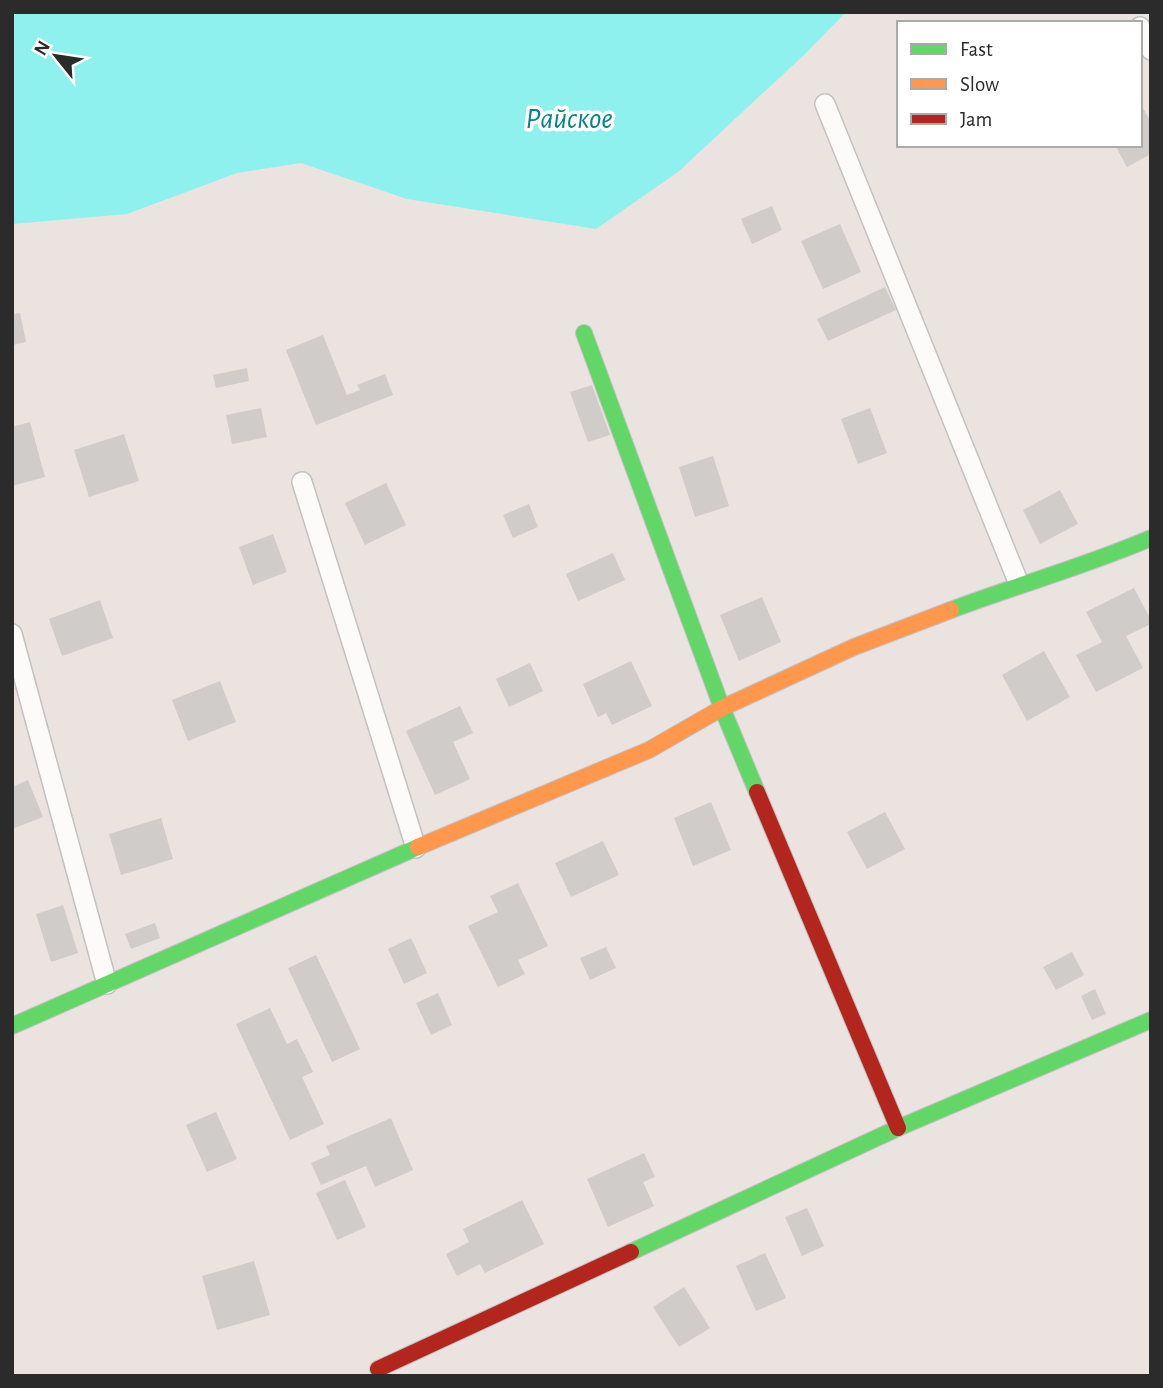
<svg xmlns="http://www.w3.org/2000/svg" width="1163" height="1388" font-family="'Alegreya Sans',sans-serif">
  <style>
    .water { fill: #8ff1ed }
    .building { fill: #d0ccca }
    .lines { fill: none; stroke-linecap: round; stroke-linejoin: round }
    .street-casing { stroke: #c3c2c2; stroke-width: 22 }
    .fast-casing { stroke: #c3c2c2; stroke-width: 18 }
    .slow-casing { stroke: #c3c2c2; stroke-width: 18 }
    .jam-casing { stroke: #c3c2c2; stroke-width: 18 }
    .street { stroke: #fcfbfa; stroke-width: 19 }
    .fast { stroke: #63d668; stroke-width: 16 }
    .slow { stroke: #ff974d; stroke-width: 16 }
    .jam { stroke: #b3261e; stroke-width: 16 }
    .labels { text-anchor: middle; stroke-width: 7; stroke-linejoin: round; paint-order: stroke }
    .water-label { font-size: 30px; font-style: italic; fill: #078389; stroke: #fff }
  </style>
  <rect width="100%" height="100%" fill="#eae3e0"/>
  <polygon class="water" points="12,12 846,12 805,54 678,172 596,229 407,199 301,163 237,173 127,214 12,224"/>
  <g class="building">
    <polygon points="1140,103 1151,122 1151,154 1127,167 1115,145 1140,145"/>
    <polygon points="772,206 782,230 752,244 741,219"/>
    <polygon points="840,224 861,272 823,289 801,241"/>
    <polygon points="885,287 896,310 828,341 817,319"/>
    <polygon points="20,313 26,342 12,345 12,314"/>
    <polygon points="323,335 347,395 360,390 357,385 385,374 393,395 316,425 286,350"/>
    <polygon points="247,368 249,381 216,388 213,375"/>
    <polygon points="592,385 610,435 588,442 570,392"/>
    <polygon points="261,408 267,437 232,444 226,415"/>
    <polygon points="870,408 887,453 858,464 841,419"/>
    <polygon points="30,422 45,477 12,486 12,427"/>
    <polygon points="124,434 139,481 89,497 74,450"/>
    <polygon points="713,456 729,506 695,517 679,467"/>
    <polygon points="386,483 406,525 365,545 345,503"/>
    <polygon points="1060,490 1078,524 1040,544 1023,510"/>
    <polygon points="529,504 538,527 513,538 503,515"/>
    <polygon points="273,534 287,572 253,585 239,547"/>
    <polygon points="613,553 625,580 578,601 566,574"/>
    <polygon points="1134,588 1151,620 1151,624 1126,636 1143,668 1096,692 1076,655 1102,642 1086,612"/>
    <polygon points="762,597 781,642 739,661 720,615"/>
    <polygon points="100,600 113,638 62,656 49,619"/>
    <polygon points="1044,651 1070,697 1027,721 1002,675"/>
    <polygon points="631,661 652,706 612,725 606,713 598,717 583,684"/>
    <polygon points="530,663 543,691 509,707 496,679"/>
    <polygon points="220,681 236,722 188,741 172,700"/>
    <polygon points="460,706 473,733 453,742 470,779 435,795 406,731"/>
    <polygon points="28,780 43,817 12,829 12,787"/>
    <polygon points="711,802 731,850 693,866 674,818"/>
    <polygon points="885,812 905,849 867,869 847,832"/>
    <polygon points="161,818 173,859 121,875 109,834"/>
    <polygon points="603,841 619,875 571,897 555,863"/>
    <polygon points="518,883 548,946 518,960 525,974 498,987 468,926 498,912 490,896"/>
    <polygon points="63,905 78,953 51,962 36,914"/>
    <polygon points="155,923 160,938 131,949 125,934"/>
    <polygon points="411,938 427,973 404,984 388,949"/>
    <polygon points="606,947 616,968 590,980 580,958"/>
    <polygon points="1072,952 1084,975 1056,990 1043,967"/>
    <polygon points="316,955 360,1049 332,1062 288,968"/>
    <polygon points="1095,989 1106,1014 1092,1020 1081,996"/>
    <polygon points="438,993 452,1025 431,1035 416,1003"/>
    <polygon points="270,1008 287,1044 297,1039 313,1072 302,1077 324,1124 290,1140 236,1024"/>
    <polygon points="216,1112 237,1159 207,1172 186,1125"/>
    <polygon points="391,1118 413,1170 375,1187 366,1166 321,1185 311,1163 330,1155 326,1146"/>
    <polygon points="644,1153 655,1177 643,1182 654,1206 608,1227 587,1179"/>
    <polygon points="345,1180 366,1227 337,1240 316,1193"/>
    <polygon points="522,1200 544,1244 485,1273 480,1264 457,1276 446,1254 469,1242 463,1229"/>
    <polygon points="807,1208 824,1246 802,1256 785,1217"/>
    <polygon points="765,1253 786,1298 756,1311 736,1266"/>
    <polygon points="254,1261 270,1315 217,1330 202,1276"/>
    <polygon points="684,1287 710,1328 679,1347 653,1307"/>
  </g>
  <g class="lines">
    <defs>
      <g id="street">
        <polyline points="1140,27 1151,50"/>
        <polyline points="825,104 1019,584"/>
        <polyline points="302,482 416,848"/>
        <polyline points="12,634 107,984"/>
      </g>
      <g id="fast">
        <polyline points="584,333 722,708 757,792"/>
        <path d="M951 610C1017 585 1086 566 1151 538"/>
        <polyline points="12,1026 418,847"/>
        <polyline points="631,1252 898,1128 1151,1020"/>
      </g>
      <polyline id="slow" points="418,847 649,750 722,708 854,647 951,610"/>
      <g id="jam">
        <polyline points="757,792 898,1128"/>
        <polyline points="378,1369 631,1252"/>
      </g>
    </defs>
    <use href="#street" class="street-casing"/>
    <use href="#fast" class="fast-casing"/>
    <use href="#slow" class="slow-casing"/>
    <use href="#jam" class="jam-casing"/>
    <use href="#street" class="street"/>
    <use href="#fast" class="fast"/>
    <use href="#slow" class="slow"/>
    <use href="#jam" class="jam"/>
  </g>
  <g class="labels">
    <g class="water-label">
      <text x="569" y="128">Райское</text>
    </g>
  </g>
  <rect width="1163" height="1388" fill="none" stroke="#2b2b2b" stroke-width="28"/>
  <rect x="897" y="21" width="245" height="126" fill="#ffffff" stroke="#aaaaaa" stroke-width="2"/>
  <rect x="911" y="44" width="35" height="10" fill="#63d668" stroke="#aaaaaa" stroke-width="2"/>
  <text x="960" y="56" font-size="21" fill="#2b2b2b">Fast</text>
  <rect x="911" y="79" width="35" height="10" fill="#ff974d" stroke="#aaaaaa" stroke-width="2"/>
  <text x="960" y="91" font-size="21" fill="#2b2b2b">Slow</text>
  <rect x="911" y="114" width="35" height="10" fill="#b3261e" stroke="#aaaaaa" stroke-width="2"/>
  <text x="960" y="126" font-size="21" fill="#2b2b2b">Jam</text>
  <g transform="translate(56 56) rotate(300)" stroke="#ffffff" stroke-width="5" paint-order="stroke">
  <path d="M0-5L12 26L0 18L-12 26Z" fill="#2b2b2b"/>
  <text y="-10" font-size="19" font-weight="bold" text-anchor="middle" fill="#2b2b2b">N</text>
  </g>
</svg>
